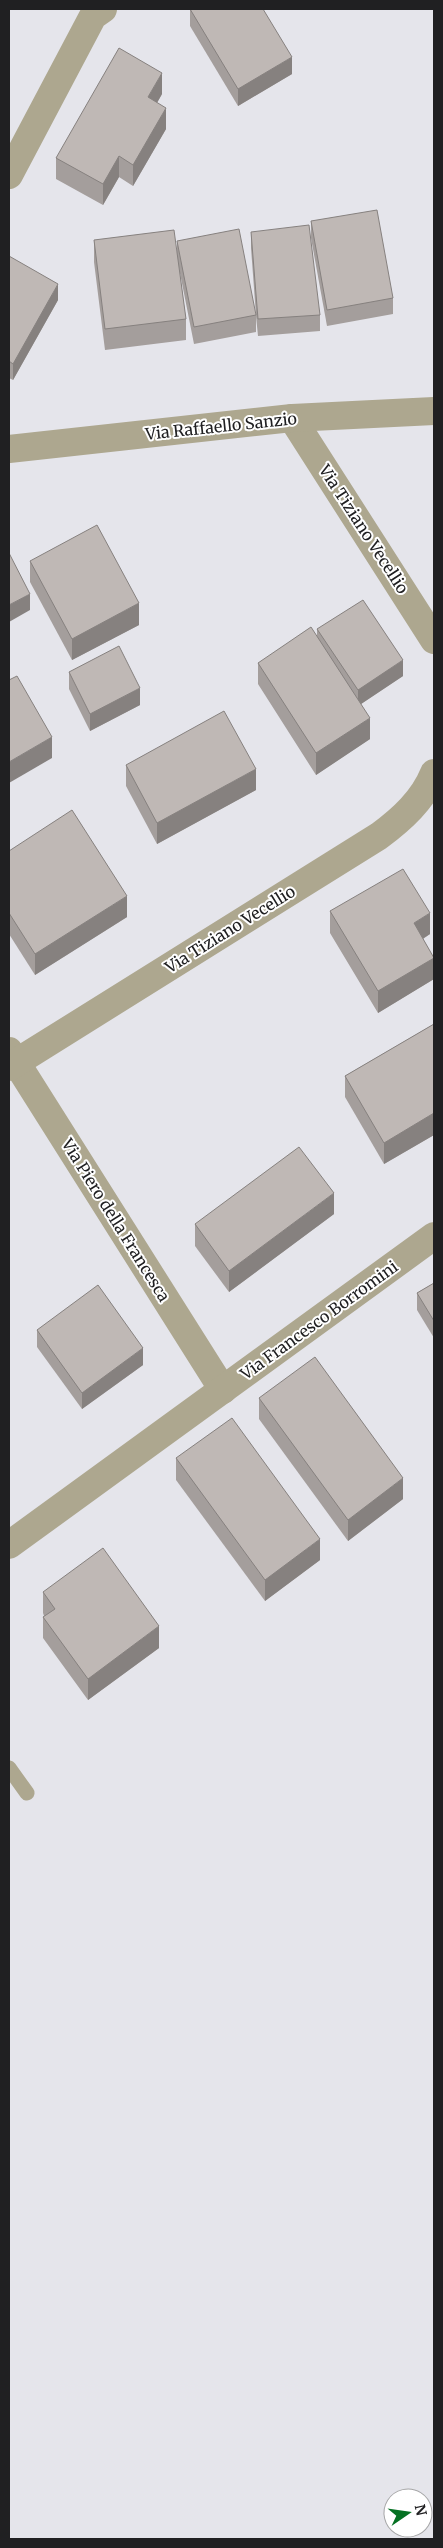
<svg xmlns="http://www.w3.org/2000/svg" width="443" height="2548" font-family="Merriweather,serif">
  <style>
    .lines { fill: none; stroke-linecap: round; stroke-linejoin: round }
    .lane { stroke: #ada78f; stroke-width: 15 }
    .street { stroke: #ada78f; stroke-width: 28 }
    .wall { fill: #a49e9c }
    .shaded-wall { fill: #86817f }
    .building { fill: #bfb8b5; stroke: #86817f }
    .labels { text-anchor: middle; stroke-width: 4; stroke-linejoin: round; paint-order: stroke }
    .street-label { font-size: 16px; fill: #202022; stroke: #fff }
  </style>
  <rect width="100%" height="100%" fill="#e5e5eb"/>
  <g class="lines">
    <polyline class="lane" points="9,1768 27,1793"/>
    <g class="street">
      <polyline points="9,175 93,16 103,9"/>
      <polyline points="292,418 434,640"/>
      <polyline points="9,449 292,418 434,411"/>
      <polyline points="9,1051 223,1390"/>
      <path d="M9 1067 379 836C402 819 423 800 434 773"/>
      <polyline points="9,1545 434,1236"/>
    </g>
  </g>
  <g class="wall">
    <polygon points="190,9 292,74 238,106 190,26"/>
    <polygon points="162,94 157,103 166,129 133,186 119,177 103,205 56,179 56,158"/>
    <polygon points="311,221 393,298 393,314 327,326 311,238"/>
    <polygon points="251,232 320,315 320,331 258,336 256,316 256,332 194,344 179,268 186,319 186,340 105,350 94,262 94,240 177,253 177,241 256,315 251,248"/>
    <polygon points="9,256 58,300 13,380 9,378"/>
    <polygon points="30,561 139,625 72,660 30,582"/>
    <polygon points="317,629 403,676 361,704 370,739 316,775 258,684 258,663 317,637"/>
    <polygon points="69,672 140,705 90,731 69,689"/>
    <polygon points="126,765 256,790 157,844 126,786"/>
    <polygon points="9,851 127,917 35,975 9,934"/>
    <polygon points="330,911 430,934 423,939 434,958 434,979 378,1013 330,933"/>
    <polygon points="434,1024 434,1135 384,1164 345,1097 345,1076"/>
    <polygon points="334,1214 229,1292 195,1246 195,1224"/>
    <polygon points="434,1283 434,1338 417,1310 417,1293"/>
    <polygon points="37,1330 143,1365 82,1409 37,1347"/>
    <polygon points="259,1398 403,1499 348,1541 259,1419"/>
    <polygon points="176,1458 320,1560 265,1601 176,1480"/>
    <polygon points="43,1592 159,1648 88,1700 43,1638 43,1617 44,1616 43,1613"/>
  </g>
  <g class="shaded-wall">
    <polygon points="292,57 292,74 238,106 238,89"/>
    <polygon points="162,73 162,94 148,118 148,97"/>
    <polygon points="166,108 166,129 133,186 133,165"/>
    <polygon points="119,156 119,177 103,205 103,184"/>
    <polygon points="58,284 58,300 13,380 13,364"/>
    <polygon points="30,594 30,610 9,622 9,605"/>
    <polygon points="139,603 139,625 72,660 72,639"/>
    <polygon points="403,660 403,676 358,706 358,690"/>
    <polygon points="140,688 140,705 90,731 90,714"/>
    <polygon points="370,718 370,739 316,775 316,753"/>
    <polygon points="52,737 52,758 9,783 9,762"/>
    <polygon points="256,769 256,790 157,844 157,823"/>
    <polygon points="127,896 127,917 35,975 35,954"/>
    <polygon points="430,913 430,934 414,944 414,923"/>
    <polygon points="434,958 434,979 378,1013 378,991"/>
    <polygon points="434,1113 434,1135 384,1164 384,1143"/>
    <polygon points="334,1193 334,1214 229,1292 229,1271"/>
    <polygon points="143,1348 143,1365 82,1409 82,1393"/>
    <polygon points="403,1478 403,1499 348,1541 348,1520"/>
    <polygon points="320,1539 320,1560 265,1601 265,1580"/>
    <polygon points="159,1626 159,1648 88,1700 88,1679"/>
  </g>
  <g class="building">
    <polygon points="190,9 263,9 292,57 238,89"/>
    <polygon points="119,48 162,73 148,97 166,108 133,165 119,156 103,184 56,158"/>
    <polygon points="377,210 393,298 327,310 311,221"/>
    <polygon points="309,225 320,315 258,319 251,232"/>
    <polygon points="239,229 256,315 194,327 177,241"/>
    <polygon points="174,230 186,319 105,329 94,240"/>
    <polygon points="9,256 58,284 13,364 9,361"/>
    <polygon points="97,525 139,603 72,639 30,561"/>
    <polygon points="9,553 30,594 9,605"/>
    <polygon points="363,600 403,660 358,690 317,629"/>
    <polygon points="311,627 370,718 316,753 258,663"/>
    <polygon points="119,646 140,688 90,714 69,672"/>
    <polygon points="17,676 52,737 9,762 9,680"/>
    <polygon points="224,711 256,769 157,823 126,765"/>
    <polygon points="72,810 127,896 35,954 9,913 9,851"/>
    <polygon points="403,869 430,913 414,923 434,958 378,991 330,911"/>
    <polygon points="434,1024 434,1113 384,1143 345,1076"/>
    <polygon points="299,1147 334,1193 229,1271 195,1224"/>
    <polygon points="434,1283 434,1321 417,1293"/>
    <polygon points="98,1285 143,1348 82,1393 37,1330"/>
    <polygon points="315,1357 403,1478 348,1520 259,1398"/>
    <polygon points="232,1418 320,1539 265,1580 176,1458"/>
    <polygon points="103,1548 159,1626 88,1679 43,1617 55,1609 43,1592"/>
  </g>
  <g class="labels">
    <g class="street-label">
      <text transform="translate(221 426) rotate(-6)" y="6">Via Raffaello Sanzio</text>
      <text transform="translate(364 529) rotate(57)" y="6">Via Tiziano Vecellio</text>
      <text transform="translate(230 929) rotate(-32)" y="6">Via Tiziano Vecellio</text>
      <text transform="translate(116 1220) rotate(58)" y="6">Via Piero della Francesca</text>
      <text transform="translate(319 1320) rotate(-36)" y="6">Via Francesco Borromini</text>
    </g>
  </g>
  <rect width="443" height="2548" fill="none" stroke="#202022" stroke-width="20"/>
  <g transform="translate(408 2513) rotate(77)"><circle r="24" fill="#ffffff" stroke="#a6a6a7"/>
  <path d="M0-4L9 19L0 12L-9 19Z" fill="#057123"/>
  <text y="-8" font-size="14" font-weight="bold" text-anchor="middle" fill="#202022">N</text>
  </g>
</svg>
